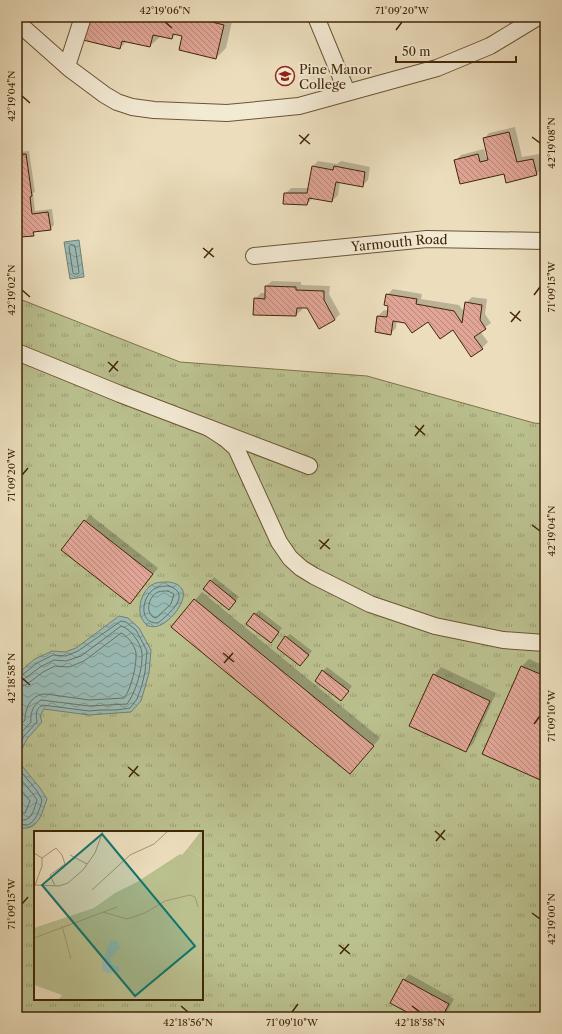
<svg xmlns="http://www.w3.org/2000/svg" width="562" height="1034" font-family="'Libre Caslon Text',serif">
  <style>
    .grass { fill: url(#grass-tufts); stroke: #7e734b; fill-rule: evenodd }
    .water { fill: url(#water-waves); stroke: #767f70 }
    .shadow { fill: #0003 }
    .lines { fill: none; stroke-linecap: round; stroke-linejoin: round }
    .shore { stroke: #6d705e; stroke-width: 1 }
    .building { fill: url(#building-back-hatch); stroke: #412607 }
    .minor-casing { stroke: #6c5434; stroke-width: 18 }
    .minor { stroke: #f3ead4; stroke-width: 16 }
    .ticks { fill: none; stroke: #412607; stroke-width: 1.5 }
    .labels { text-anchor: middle; stroke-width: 4; stroke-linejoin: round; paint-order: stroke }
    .poi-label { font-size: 13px; fill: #412607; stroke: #f3ead4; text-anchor: start }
    .street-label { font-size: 13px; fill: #412607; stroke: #f3ead4 }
    .inset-road { fill: none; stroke: #a89474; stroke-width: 1 }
    .view { fill: #0f766e; fill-opacity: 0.15; stroke: #0f766e; stroke-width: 2 }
    .inset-edge { fill: none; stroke: #412607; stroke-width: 2 }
    .neatline { fill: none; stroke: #412607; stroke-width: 1.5 }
    .ticks-label { font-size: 10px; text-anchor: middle; fill: #412607 }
  </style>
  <defs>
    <pattern id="grass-tufts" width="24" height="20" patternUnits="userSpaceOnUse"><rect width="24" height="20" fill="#bbc08f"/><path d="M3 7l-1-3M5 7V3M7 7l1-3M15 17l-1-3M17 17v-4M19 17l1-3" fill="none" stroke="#9a9c73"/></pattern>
    <pattern id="water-waves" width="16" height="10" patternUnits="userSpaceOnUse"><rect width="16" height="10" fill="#99bbb6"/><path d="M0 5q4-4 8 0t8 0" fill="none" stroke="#7e9892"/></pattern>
    <pattern id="building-back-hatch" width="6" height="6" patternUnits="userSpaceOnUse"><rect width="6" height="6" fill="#e0a596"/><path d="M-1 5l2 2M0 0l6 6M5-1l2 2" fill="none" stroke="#b78678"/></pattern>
  </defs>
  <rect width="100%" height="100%" fill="#ecdebd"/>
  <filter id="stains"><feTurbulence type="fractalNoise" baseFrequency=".005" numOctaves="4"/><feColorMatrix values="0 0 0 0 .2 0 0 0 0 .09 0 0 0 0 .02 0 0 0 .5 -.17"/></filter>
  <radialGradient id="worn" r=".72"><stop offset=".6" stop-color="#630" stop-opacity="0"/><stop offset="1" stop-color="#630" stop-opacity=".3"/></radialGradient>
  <path class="grass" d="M17 298 180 362 367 376 534 423 545 424V1017H17ZM35 832H202V999H35Z"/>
  <g class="water">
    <polygon points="79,240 84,277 70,279 64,242"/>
    <path d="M169 582C174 583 179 584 182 589 191 602 155 644 142 619 136 607 143 587 156 583 160 582 165 582 169 582Z"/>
    <path d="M119 616 128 618 139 628 151 650 149 673 141 701 131 712 89 715 44 709 40 716 42 722 27 739 21 751 22 766 40 788 47 799C41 815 38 833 17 827V674L35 659 52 651 65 652 76 648Z"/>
  </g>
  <g class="shadow">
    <polygon points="52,17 61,17 59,19"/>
    <polygon points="90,17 233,17 226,48 216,58 183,36 176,34 172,38 161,36 150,46 127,41 120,48"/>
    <polygon points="515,127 522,157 539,154 542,169 537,174 505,172 455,161 461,155 484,149 486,157 488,157 484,139 489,133"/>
    <polygon points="29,151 35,192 33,193 35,211 52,209 54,225 50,229 37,230 33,235 17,233 17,152"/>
    <polygon points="318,161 337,164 341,161 370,167 368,180 362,186 340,182 338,195 332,201 313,198 307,204 285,194 291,188 309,188 313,166"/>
    <polygon points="272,281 301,282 301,285 330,286 329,294 340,314 335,319 319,328 308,307 302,307 302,310 296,315 255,299 261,293 266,293 266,286"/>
    <polygon points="393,289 422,294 421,299 459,305 465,313 466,303 472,297 487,299 485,314 491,323 480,331 488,342 482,348 453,329 429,321 405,322 397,321 396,328 390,334 376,332 378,316 384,310 389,311 387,295"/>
    <polygon points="90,515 158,568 135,597 62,549"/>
    <polygon points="214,577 239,597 232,605 211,581"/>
    <polygon points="202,592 380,738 350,773 195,600"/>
    <polygon points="259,610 282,628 274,638 247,624"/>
    <polygon points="290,634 312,651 304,661 286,637"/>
    <polygon points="529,659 545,666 545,781 483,754 522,666"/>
    <polygon points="327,667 352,686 345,696 323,671"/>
    <polygon points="441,667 496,693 473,744 465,751 434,675"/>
    <polygon points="409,974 454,999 444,1017 418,1017 404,980"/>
  </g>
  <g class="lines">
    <g class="shore">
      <polygon points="71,245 74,245 75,246 79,272 78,274 74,274 73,273 69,247"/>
      <path d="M169 586C193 594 169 614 158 623 137 624 142 594 156 588 160 586 165 586 169 586Z"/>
      <path d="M168 591 174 594 171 604 156 618 153 617C145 611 149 596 158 592 161 591 165 591 168 591Z"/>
      <path d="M17 676H21L37 663 53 655 66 656 78 651 121 621 126 622 136 630 147 651 145 672 142 685 137 699 130 708 116 710H101L89 711 42 705C35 710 36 715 37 722L24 736 17 750"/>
      <path d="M17 681 23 680 40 667 54 660 66 661 81 656 121 626C130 628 141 643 142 653 143 668 136 692 127 704L89 706 41 700C33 705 30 713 31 722L21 733 17 739"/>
      <path d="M17 687 26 685 43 672 55 666 69 667 84 661 121 633C128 636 135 646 136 653 137 664 131 690 124 698L89 700 46 694C32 694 25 707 25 720L17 728"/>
      <path d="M17 753 18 768 37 791 42 800C40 808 36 823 27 825 24 825 20 824 17 824"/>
      <path d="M17 775 33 794 37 800C35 806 33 816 27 819 25 821 20 819 17 819"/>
      <polyline points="17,785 30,801 25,813 17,813"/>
    </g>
  </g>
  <g class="building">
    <polygon points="89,17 129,17 129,18 137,20 138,17 179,17 186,19 187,17 192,17 224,25 216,59 179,50 182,36 173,34 172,39 153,35 150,47 122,41 120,49 83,40"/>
    <polygon points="240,17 256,17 255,21"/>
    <polygon points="509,132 517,162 533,159 537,175 506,183 504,174 460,184 454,160 478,154 480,162 488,160 483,138"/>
    <polygon points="26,154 32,196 30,197 32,214 48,212 51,230 33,232 34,236 20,237 17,234 17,155"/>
    <polygon points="312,166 333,170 334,166 365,172 363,187 336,182 332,202 309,198 307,205 283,204 284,193 307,193"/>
    <polygon points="265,286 296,287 296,290 324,291 324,300 335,320 319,329 307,308 297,308 296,316 253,315 254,298 265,299"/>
    <polygon points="386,294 417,299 416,304 454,311 462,323 465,302 482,305 480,320 486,329 474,337 483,349 471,357 453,330 440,339 428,322 412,333 405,323 393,321 391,335 375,332 377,316 387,317 388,306 384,305"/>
    <polygon points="84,520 153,574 130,604 61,550"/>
    <polygon points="210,580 236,601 229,610 203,589"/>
    <polygon points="194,599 374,746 350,774 171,627"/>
    <polygon points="254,613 279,632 271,643 246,624"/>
    <polygon points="285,636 309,655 300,666 277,648"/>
    <polygon points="521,666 545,676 545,782 482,754"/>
    <polygon points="322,670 349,691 341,701 315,681"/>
    <polygon points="433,674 490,701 466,752 409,726"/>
    <polygon points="403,979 449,1004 442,1017 416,1017 390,1003"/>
  </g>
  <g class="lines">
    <defs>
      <g id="minor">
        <polyline points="316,17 347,92"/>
        <polyline points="17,22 70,69 105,95 117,102 132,107 154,110 227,113 299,106 437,68 490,46 538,17"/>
        <polyline points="67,66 83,17"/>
        <path id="s1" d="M254 256 427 239 545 241"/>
        <polyline points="17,352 120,394 309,466"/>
        <polyline points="209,428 226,439 236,448 279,542 290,558 301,568 314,576 370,604 435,626 503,640 545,643"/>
      </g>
    </defs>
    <use href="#minor" class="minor-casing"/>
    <use href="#minor" class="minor"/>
  </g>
  <path class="ticks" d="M165 22 172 28M396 30 402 22M22 96 30 103M299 135 310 144M532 137 540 143M300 144 309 134M203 248 214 257M204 258 213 248M22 290 30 297M534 295 540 287M510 312 521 321M511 322 520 311M108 362 118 371M109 372 118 361M415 426 425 435M415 436 424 425M22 475 28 468M532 525 540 531M319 540 330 549M320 549 329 539M223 653 234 662M224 663 233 653M22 678 30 685M534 724 540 716M128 767 139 776M129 777 138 766M435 831 445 840M436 841 445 830M22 904 28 897M532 913 540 919M339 945 350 954M340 954 349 944M181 1006 188 1012M412 1006 420 1012M292 1012 298 1004"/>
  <defs>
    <symbol id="university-ring" viewBox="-11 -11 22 22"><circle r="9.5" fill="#f3ead4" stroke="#8f2418" stroke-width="1.5"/><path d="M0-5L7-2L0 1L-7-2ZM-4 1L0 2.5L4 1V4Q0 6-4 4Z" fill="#8f2418"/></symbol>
  </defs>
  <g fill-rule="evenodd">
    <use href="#university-ring" x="274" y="65" width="22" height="22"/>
  </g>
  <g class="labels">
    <g class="poi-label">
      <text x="299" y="74">Pine Manor<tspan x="299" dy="15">College</tspan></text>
    </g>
    <g class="street-label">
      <text dy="5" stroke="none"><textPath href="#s1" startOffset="146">Yarmouth Road</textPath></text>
    </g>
  </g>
  <g transform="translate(34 831)">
    <rect width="169" height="169" fill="#ecdebd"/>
    <path d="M154 17 169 27V169H24L28 164 0 154V97L60 77 81 62 103 51 146 23 148 24Z" fill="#bbc08f"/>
    <path d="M167 0H169V27L154 17Z" fill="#bbc08f"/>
    <path d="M76 110H83L86 117 76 127 78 133 85 136 86 140 75 142V146L74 142 68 139V132Z" fill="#99bbb6"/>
    <path class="inset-road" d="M0 22 8 27 22 17 28 24 31 33 16 44 21 55M36 24 53 33M0 54 25 55 34 52 49 39 61 22 69 0M1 54 8 35V27M58 59 96 24 120 13 134 0M69 81 93 88 111 82 131 70 156 64 161 66 164 76M28 95 37 128M0 107 83 76"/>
    <path class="view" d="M68 3 161 115 101 165 8 54Z"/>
    <rect width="169" height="169" class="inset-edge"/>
  </g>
  <rect width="562" height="1034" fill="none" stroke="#ecdebd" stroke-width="44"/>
  <path d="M396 56v6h120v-6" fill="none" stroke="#412607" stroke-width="2"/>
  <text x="402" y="56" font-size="12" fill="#412607" stroke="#f3ead4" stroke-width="3" paint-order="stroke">50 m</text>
  <rect x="22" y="22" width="518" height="990" class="neatline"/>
  <g class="ticks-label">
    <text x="165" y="14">42°19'06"N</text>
    <text x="402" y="14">71°09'20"W</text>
    <text transform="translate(11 96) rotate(-90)" y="4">42°19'04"N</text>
    <text transform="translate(551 143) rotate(-90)" y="4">42°19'08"N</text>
    <text transform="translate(551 287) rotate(-90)" y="4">71°09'15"W</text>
    <text transform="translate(11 290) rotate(-90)" y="4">42°19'02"N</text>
    <text transform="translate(11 475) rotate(-90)" y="4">71°09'20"W</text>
    <text transform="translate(551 531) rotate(-90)" y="4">42°19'04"N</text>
    <text transform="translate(11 678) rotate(-90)" y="4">42°18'58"N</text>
    <text transform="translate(551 716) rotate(-90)" y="4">71°09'10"W</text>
    <text transform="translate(11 904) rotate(-90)" y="4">71°09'15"W</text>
    <text transform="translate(551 919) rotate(-90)" y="4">42°19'00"N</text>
    <text x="188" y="1026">42°18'56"N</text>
    <text x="292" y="1026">71°09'10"W</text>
    <text x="420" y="1026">42°18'58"N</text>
  </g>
  <rect width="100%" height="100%" filter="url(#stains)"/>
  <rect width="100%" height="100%" fill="url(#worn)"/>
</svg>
